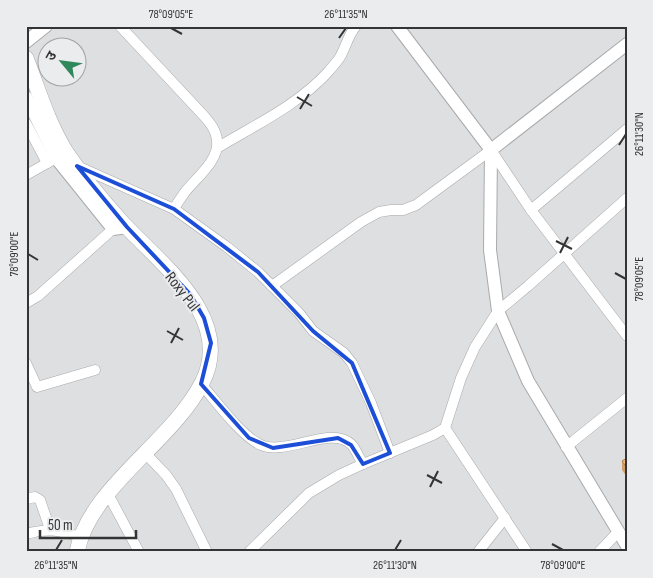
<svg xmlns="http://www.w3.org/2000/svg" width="653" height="578" font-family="'Sofia Sans Condensed','Noto Sans Devanagari',sans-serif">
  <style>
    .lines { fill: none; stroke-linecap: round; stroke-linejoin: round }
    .minor-casing { stroke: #a9aaac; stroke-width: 11 }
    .tertiary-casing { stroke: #a9aaac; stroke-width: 14 }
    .secondary-casing { stroke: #a9aaac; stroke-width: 16 }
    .minor { stroke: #fff; stroke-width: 10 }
    .tertiary { stroke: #fff; stroke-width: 12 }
    .secondary { stroke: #fff; stroke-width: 15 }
    .wall { fill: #d39f6a }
    .building { fill: #f5b97b; stroke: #ac8256 }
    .marked { fill: none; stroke: #1d4ed8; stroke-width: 4; stroke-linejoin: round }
    .ticks { fill: none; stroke: #343435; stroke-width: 2 }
    .labels { text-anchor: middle; stroke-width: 4; stroke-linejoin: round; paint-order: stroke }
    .street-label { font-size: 16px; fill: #343435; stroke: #ebeced }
    .neatline { fill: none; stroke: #343435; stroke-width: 2 }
    .ticks-label { font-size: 12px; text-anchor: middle; fill: #343435 }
  </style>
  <rect width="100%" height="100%" fill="#dedfe0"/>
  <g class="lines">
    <defs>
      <g id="minor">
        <path d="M120 26 204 116C210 123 216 130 217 140 220 160 196 178 185 192 181 198 177 203 174 209"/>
        <polyline points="26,123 47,163"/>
        <path d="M217 148C255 125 298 105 328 72 332 67 337 62 340 57 346 47 348 35 356 26"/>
        <polyline points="77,166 174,209 227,247 258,272 299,313 313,331 344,353 352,363 371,403 390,453"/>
        <polyline points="26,175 51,161"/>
        <polyline points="531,210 627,129"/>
        <polyline points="272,286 361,222 379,212 391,210 403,210 416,205 491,150 531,210 627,336"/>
        <polyline points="26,303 38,296 113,229"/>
        <polyline points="26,363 37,387 95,370"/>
        <path d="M201 384C216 401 241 436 261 445 286 456 331 425 351 444 356 449 359 458 363 464"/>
        <polyline points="445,428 527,552"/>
        <polyline points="566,447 627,398"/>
        <polyline points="145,453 166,475 176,489 207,552"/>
        <polyline points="108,494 139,552"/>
        <polyline points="26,499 35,497 40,500 50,529"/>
        <path d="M26 534C47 528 59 530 80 537"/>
        <polyline points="249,552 309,493 339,475 363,464 433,435 445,428 461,378 475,347 498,311 528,286 627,198"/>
        <polyline points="478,552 505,518"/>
        <polyline points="599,552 618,532"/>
      </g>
      <g id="tertiary">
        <polyline points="397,26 491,150 490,250 498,311 528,381 627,546"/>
        <polyline points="26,42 46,26"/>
        <polyline points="26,97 56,158 113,229 127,227"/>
        <polyline points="491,150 627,44"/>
      </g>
      <path id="secondary" d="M26 58C38 89 48 123 66 152 82 176 101 199 120 220 159 263 236 317 202 383 172 442 89 488 77 552"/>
    </defs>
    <use href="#minor" class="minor-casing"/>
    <use href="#tertiary" class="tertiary-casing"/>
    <use href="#secondary" class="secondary-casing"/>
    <use href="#minor" class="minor"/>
    <use href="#tertiary" class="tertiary"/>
    <use href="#secondary" class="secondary"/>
  </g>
  <polygon class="wall" points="627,458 627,477 622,470 622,461"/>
  <polygon class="building" points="627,458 627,468 622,461"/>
  <path class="marked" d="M77 166 174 209 258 272 313 331 352 363 390 453 363 464 351 445 338 438 273 448 249 438 201 384 211 343 204 318 190 294 127 227Z"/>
  <path class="ticks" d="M171 28 182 34M339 38 346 28M297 97 312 106M300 109 309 94M619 145 626 134M556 241 572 249M560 253 568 237M28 254 38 260M615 273 626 279M167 331 183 340M171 343 179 328M427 475 442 483M430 487 438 471M552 544 563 550M56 550 62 540M395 550 401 540"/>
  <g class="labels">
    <g class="street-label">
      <text transform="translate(183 291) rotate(52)" y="6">Roxy Pul</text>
    </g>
  </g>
  <rect width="653" height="578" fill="none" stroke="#ebeced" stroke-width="55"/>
  <g transform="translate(62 62) rotate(299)"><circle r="24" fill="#ebeced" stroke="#a2a2a3"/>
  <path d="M0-4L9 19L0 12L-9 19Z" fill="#2f875c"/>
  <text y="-8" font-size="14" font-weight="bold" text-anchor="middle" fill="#343435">उ</text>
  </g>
  <path d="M40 530v8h96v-8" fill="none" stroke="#343435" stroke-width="2.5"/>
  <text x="48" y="530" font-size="15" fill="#343435" stroke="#ebeced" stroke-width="4" paint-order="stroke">50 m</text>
  <rect x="28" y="28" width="598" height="522" class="neatline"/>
  <g class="ticks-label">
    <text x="171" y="18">78°09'05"E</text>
    <text x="346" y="18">26°11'35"N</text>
    <text transform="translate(639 134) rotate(-90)" y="4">26°11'30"N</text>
    <text transform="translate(14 254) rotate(-90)" y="4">78°09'00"E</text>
    <text transform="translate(639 279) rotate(-90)" y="4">78°09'05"E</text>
    <text x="56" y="569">26°11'35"N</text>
    <text x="395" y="569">26°11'30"N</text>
    <text x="563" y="569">78°09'00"E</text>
  </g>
</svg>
